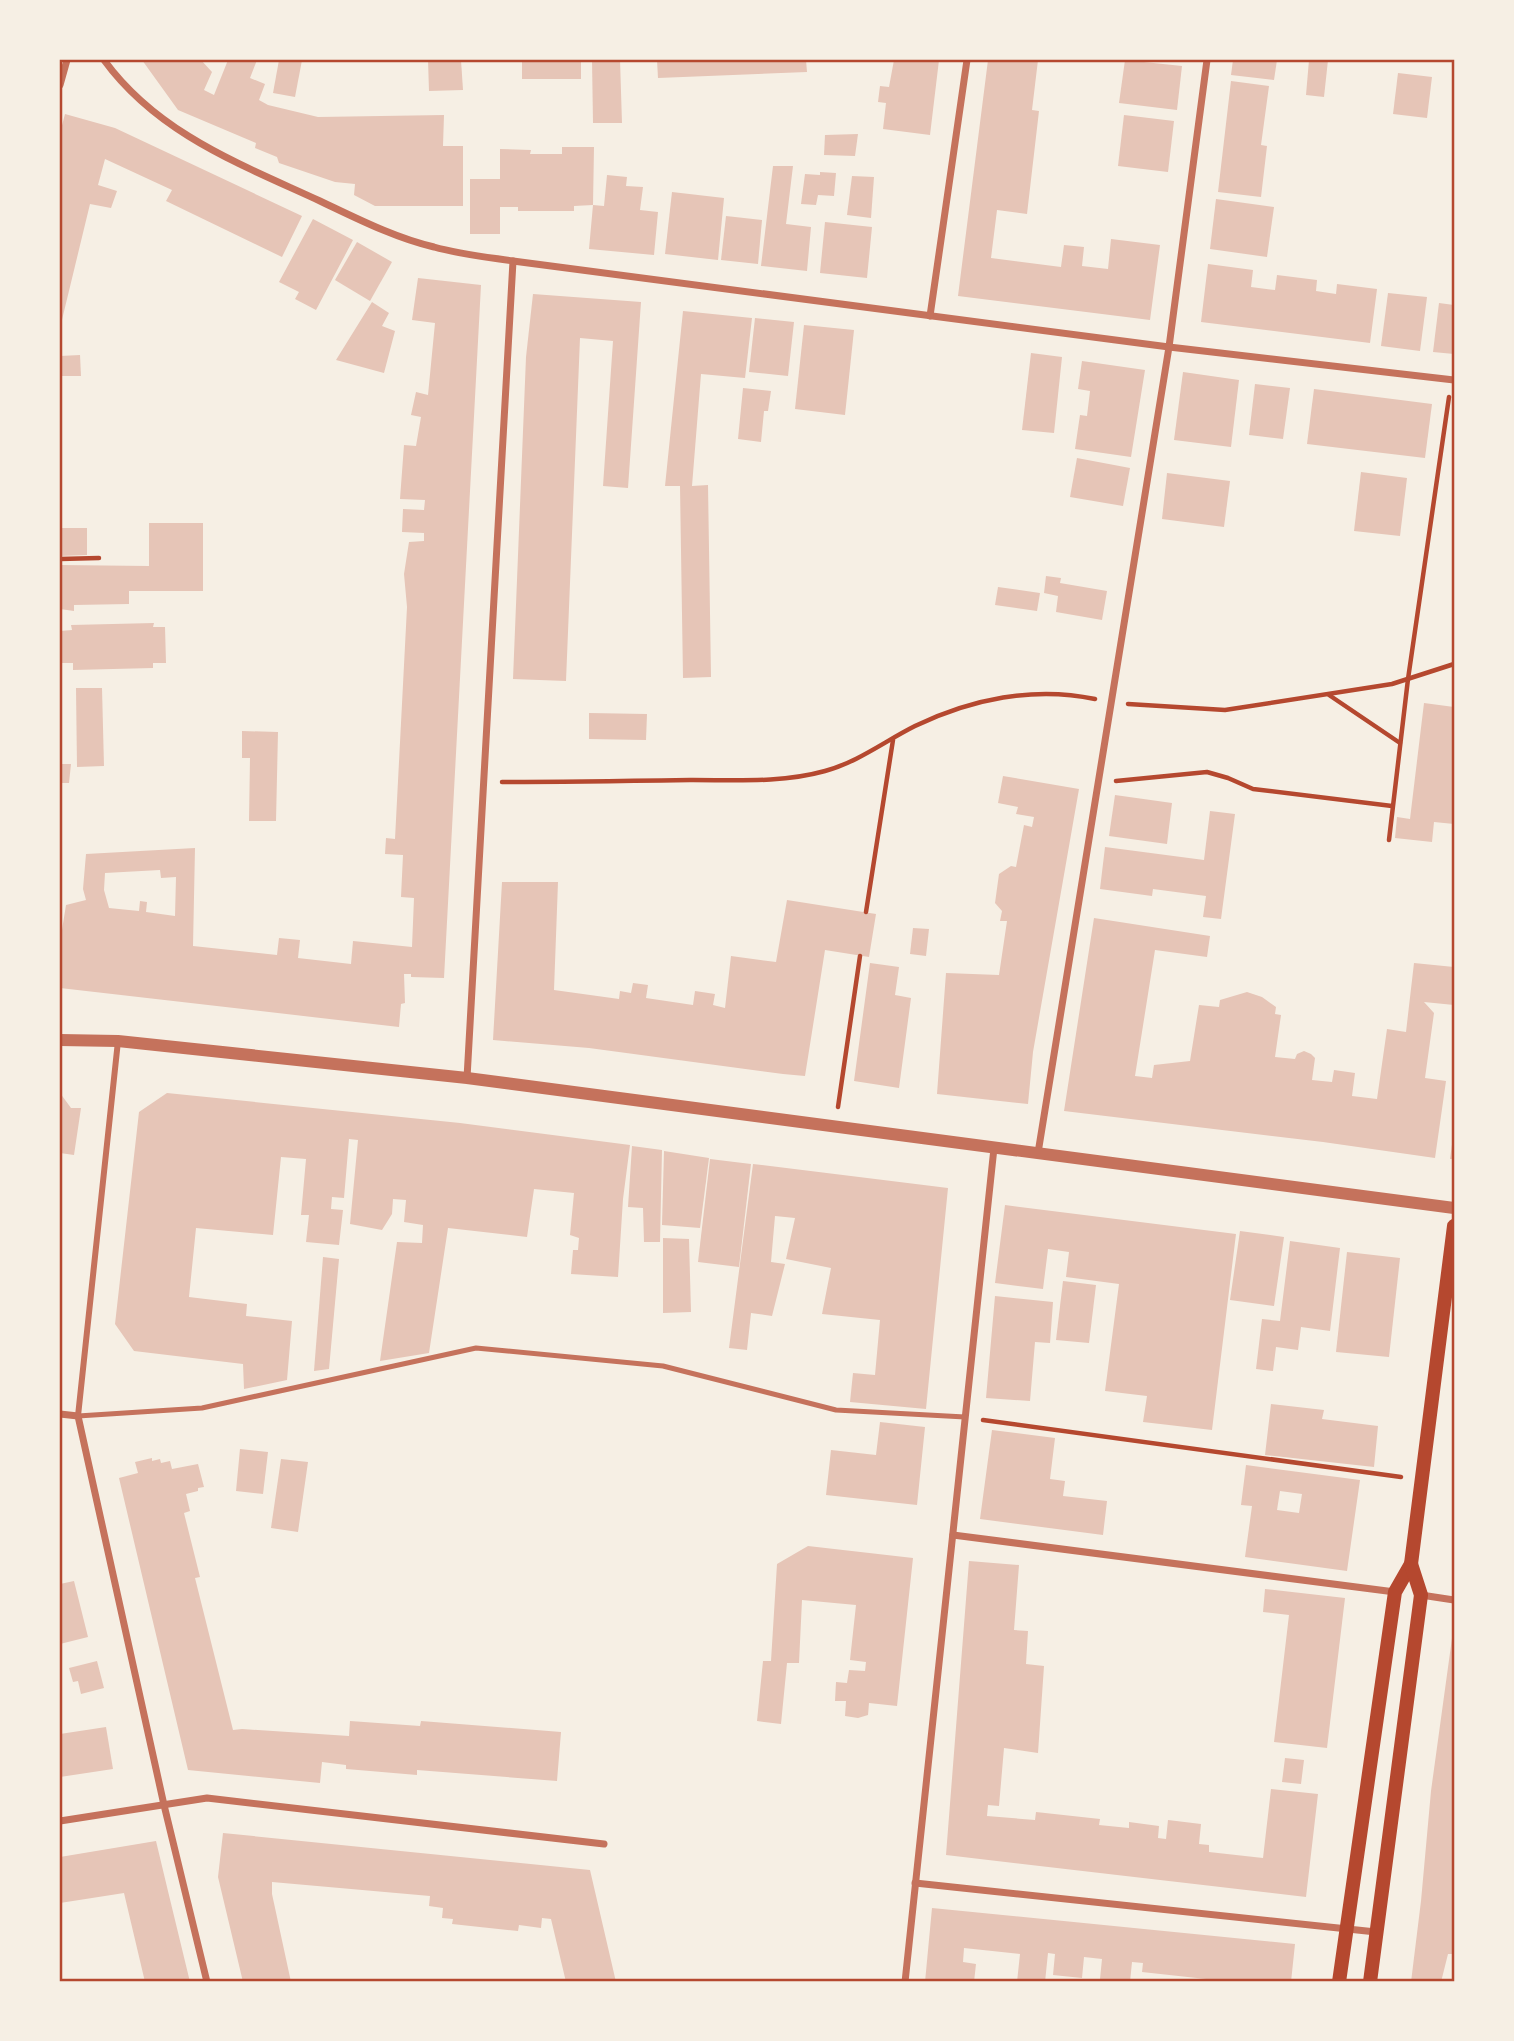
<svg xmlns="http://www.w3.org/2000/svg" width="1514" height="2041" font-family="'IBM Plex Sans',sans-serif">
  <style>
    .building { fill: #e6c5b7; fill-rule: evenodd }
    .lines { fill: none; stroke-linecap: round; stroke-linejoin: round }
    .path { stroke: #b5482f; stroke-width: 4.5 }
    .service { stroke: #c5725c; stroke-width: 5 }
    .pedestrian { stroke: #c5725c; stroke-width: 6 }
    .minor { stroke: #c5725c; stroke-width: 7 }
    .tertiary { stroke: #c5725c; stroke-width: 12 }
    .secondary { stroke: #b5482f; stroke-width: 14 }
    .neatline { fill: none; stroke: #b5482f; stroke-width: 2.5 }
  </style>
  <rect width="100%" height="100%" fill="#f6efe4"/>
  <g class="building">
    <polygon points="142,60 201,60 212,72 204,90 214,95 228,60 257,60 250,78 265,84 259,100 268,105 318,117 444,115 443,146 463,146 463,206 375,206 354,195 355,184 335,182 279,163 277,157 255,148 256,143 178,110"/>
    <polygon points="279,60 302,60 295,97 273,93"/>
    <polygon points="428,60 461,60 463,90 429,91"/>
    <rect x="522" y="60" width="59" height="19"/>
    <polygon points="592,60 620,60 622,123 593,123"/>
    <polygon points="657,60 806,60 807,72 658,78"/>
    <polygon points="894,60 939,60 930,135 883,129 886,103 878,102 880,86 889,87"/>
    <polygon points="988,60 1038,60 1032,110 1039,111 1027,214 997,210 991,258 1061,267 1064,245 1084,247 1082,266 1108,269 1111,239 1160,245 1150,320 958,296"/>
    <polygon points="1125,60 1182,66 1177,110 1119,103"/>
    <polygon points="1233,60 1277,60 1274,80 1231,75"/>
    <polygon points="1309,60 1328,60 1324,97 1306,95"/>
    <polygon points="1398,73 1432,77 1427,118 1393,114"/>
    <polygon points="1231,81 1269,86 1261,145 1267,146 1261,197 1218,192"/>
    <polygon points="65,114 115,128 302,216 282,257 166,201 172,190 105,159 98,185 117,191 111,208 90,204 60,328 60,133"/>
    <polygon points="1124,115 1174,121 1168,172 1118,166"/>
    <polygon points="858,134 855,156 824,155 825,135"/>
    <polygon points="562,147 594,147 593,205 574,206 574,211 518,211 518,207 500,207 500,234 470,234 470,179 500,179 500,149 531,150 530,154 562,154"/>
    <polygon points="773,166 793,166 786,224 811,227 807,271 761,266"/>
    <polygon points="820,172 836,173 834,196 818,195 816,205 801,204 805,174 820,175"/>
    <polygon points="607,175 627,177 626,186 643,187 640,210 658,212 654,255 589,249 593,205 604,206"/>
    <polygon points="852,176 874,177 871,218 847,215"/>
    <polygon points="672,192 724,198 718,260 665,254"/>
    <polygon points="1216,199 1274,207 1267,257 1210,249"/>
    <polygon points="726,216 762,220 758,264 721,260"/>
    <polygon points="313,219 353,240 316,310 295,299 299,292 279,282"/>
    <polygon points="825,222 872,227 867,278 820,273"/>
    <polygon points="357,242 392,262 370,301 335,280"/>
    <polygon points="1208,264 1253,270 1251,287 1275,290 1277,275 1317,280 1316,291 1336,294 1337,284 1377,289 1370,343 1201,322"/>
    <path d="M418 278 481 285 444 978 411 977V974H404L405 1003 401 1004 399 1027 60 988V930H62L66 905 86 900 83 889 86 854 195 848 193 946 277 955 279 938 300 940 298 958 351 964 353 941 412 947 414 898 401 897 403 855 385 854 386 838 395 839 407 607 404 574 409 542 424 541V533L402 532 403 509 424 510 425 500 400 499 404 445 416 446 421 417 411 415 416 392 428 395 435 323 412 320ZM160 870 161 878 176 877 175 916 146 912 147 902 140 901 139 911 109 908 104 890 105 873Z"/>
    <polygon points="1388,293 1427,297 1420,351 1381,346"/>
    <polygon points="533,294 641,302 628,488 603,486 613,341 580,338 566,681 513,679 526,357"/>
    <polygon points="372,302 389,313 382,326 395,331 384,373 336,360"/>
    <polygon points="1439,303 1454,305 1454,354 1433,352"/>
    <polygon points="683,311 752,318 745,378 701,374 692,486 708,485 711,677 683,678 680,486 665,486"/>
    <polygon points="755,318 794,322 788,376 749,372"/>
    <polygon points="804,325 854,330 845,415 795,409"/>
    <polygon points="1031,353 1062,357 1054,433 1022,430"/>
    <polygon points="80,355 81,376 60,376 60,356"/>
    <polygon points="1082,361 1145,370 1131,457 1075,449 1080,415 1087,416 1090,391 1078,389"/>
    <polygon points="1183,372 1239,380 1231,447 1174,440"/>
    <polygon points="1255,384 1290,388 1283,439 1249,435"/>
    <polygon points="743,388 771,391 768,411 764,411 761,442 738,439"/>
    <polygon points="1314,389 1432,404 1425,458 1307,444"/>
    <polygon points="1077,458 1130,468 1123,506 1070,497"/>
    <polygon points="1361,472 1407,478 1400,536 1354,531"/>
    <polygon points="1167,473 1230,481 1224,527 1162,519"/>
    <polygon points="149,523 203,523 203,591 129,591 129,604 74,605 74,611 60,609 60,565 149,566"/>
    <polygon points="60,528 87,528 87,555 60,556"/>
    <polygon points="1046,576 1061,578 1060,583 1107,591 1102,620 1056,612 1058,596 1044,593"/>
    <polygon points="998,587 1040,593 1037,611 995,605"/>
    <polygon points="154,623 153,627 165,627 166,663 153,663 153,668 73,670 73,663 60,663 60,631 72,630 71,625"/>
    <polygon points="76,688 102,688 104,766 77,767"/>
    <polygon points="1424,703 1454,707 1454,824 1434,822 1432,842 1395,838 1397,817 1410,819"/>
    <polygon points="589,713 647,714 646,740 589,739"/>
    <polygon points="242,731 278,732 276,821 249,821 250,758 242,758"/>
    <polygon points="60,764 71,764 69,783 60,783"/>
    <polygon points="1003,776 1079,789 1033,1052 1028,1104 937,1094 946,973 999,975 1007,921 1000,921 1002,911 995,903 999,874 1011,866 1016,867 1024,825 1032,827 1034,817 1016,814 1018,807 998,803"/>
    <polygon points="1115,795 1172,803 1167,844 1109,836"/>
    <polygon points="1210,811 1235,814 1221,919 1203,917 1206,896 1153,889 1152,896 1100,889 1105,847 1204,860"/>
    <polygon points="502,882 558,882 554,990 619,999 620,991 631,993 633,983 648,985 646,998 693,1005 695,991 715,994 713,1005 725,1008 731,956 776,962 787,900 876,914 869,957 825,950 805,1076 783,1074 589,1048 493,1040"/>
    <polygon points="1094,918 1210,936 1207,957 1155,950 1135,1076 1152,1078 1154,1065 1190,1061 1199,1005 1219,1007 1220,1000 1247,992 1262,997 1276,1007 1275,1014 1281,1015 1275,1057 1295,1059 1297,1054 1304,1051 1311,1054 1315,1058 1312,1080 1332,1082 1334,1070 1355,1073 1352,1096 1377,1099 1387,1029 1406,1032 1414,963 1454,967 1454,1005 1424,1002 1434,1013 1425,1078 1446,1081 1435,1158 1323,1142 1064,1111"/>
    <polygon points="913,928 929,929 926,956 910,954"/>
    <polygon points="870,963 899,967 895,995 911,998 899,1088 854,1081"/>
    <polygon points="60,1093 71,1108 81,1108 74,1155 60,1153"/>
    <polygon points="167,1093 460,1123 630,1145 623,1199 618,1277 571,1274 573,1250 578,1250 579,1238 570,1235 574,1193 534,1189 527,1237 448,1228 429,1353 380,1361 397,1242 422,1243 423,1225 404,1222 406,1200 393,1199 392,1214 382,1230 350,1224 358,1140 349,1139 344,1198 332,1197 331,1209 343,1210 339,1245 306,1242 309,1215 301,1215 306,1159 281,1157 273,1235 196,1228 189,1297 247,1304 246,1316 292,1321 287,1380 244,1389 243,1364 134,1351 115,1324 139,1112"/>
    <polygon points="1453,1137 1454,1137 1454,1159 1450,1159"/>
    <polygon points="632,1146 662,1150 660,1242 644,1242 643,1208 628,1207"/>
    <polygon points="664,1151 709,1158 700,1228 662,1225"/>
    <polygon points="710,1159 751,1164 739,1267 698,1262"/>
    <polygon points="753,1164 948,1188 926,1409 850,1402 853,1373 875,1375 880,1320 822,1314 831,1268 786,1259 795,1218 775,1216 771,1262 785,1264 772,1316 751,1313 747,1350 729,1348"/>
    <polygon points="1005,1205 1236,1234 1212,1430 1143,1422 1147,1396 1105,1391 1119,1284 1066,1277 1069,1252 1048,1249 1043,1289 995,1283"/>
    <polygon points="1240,1231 1284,1237 1274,1306 1230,1300"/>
    <polygon points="663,1238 689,1239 691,1312 663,1313"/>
    <polygon points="1290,1241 1340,1248 1330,1331 1301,1327 1298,1350 1276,1347 1273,1371 1256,1369 1262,1319 1280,1321"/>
    <polygon points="1347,1252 1400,1258 1389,1357 1336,1352"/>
    <polygon points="323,1257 339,1259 329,1369 314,1371"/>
    <polygon points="1063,1281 1096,1285 1089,1343 1056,1340"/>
    <polygon points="995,1296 1053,1302 1050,1343 1035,1342 1030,1401 986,1398"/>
    <polygon points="1271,1404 1324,1410 1322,1419 1378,1426 1374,1467 1265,1455"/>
    <polygon points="880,1422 925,1427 917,1505 826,1495 831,1450 876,1455"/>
    <polygon points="992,1430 1055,1438 1050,1479 1065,1481 1063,1496 1107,1501 1103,1535 980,1519"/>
    <polygon points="240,1449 268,1452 263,1494 236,1491"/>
    <polygon points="152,1458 152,1461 160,1459 161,1463 170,1461 172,1469 198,1464 204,1487 198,1488 198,1491 186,1494 190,1511 184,1513 200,1577 195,1578 233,1730 242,1729 349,1736 350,1721 420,1726 421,1721 561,1732 557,1781 417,1770 417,1775 370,1771 346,1769 346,1765 322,1762 320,1783 188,1770 119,1478 138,1473 135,1462"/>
    <polygon points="281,1459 308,1462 298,1532 271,1528"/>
    <path d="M1246 1465 1360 1480 1347 1571 1245 1557 1252 1506 1241 1505ZM1280 1491 1302 1494 1299 1513 1277 1510Z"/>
    <polygon points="808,1546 913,1558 897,1706 869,1703 868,1715 858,1718 845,1716 846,1701 835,1701 836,1682 847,1683 849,1670 865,1671 866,1662 850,1660 856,1605 802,1600 799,1663 787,1663 781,1724 757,1721 763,1661 771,1661 777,1564"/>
    <polygon points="969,1561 1019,1565 1014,1630 1028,1631 1026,1664 1044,1666 1038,1753 1004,1748 999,1806 988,1805 987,1816 1035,1820 1036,1812 1100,1819 1099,1825 1129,1828 1129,1822 1159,1826 1158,1838 1166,1839 1168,1820 1201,1824 1199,1844 1209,1845 1209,1852 1263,1858 1271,1789 1318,1794 1306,1897 946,1855"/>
    <polygon points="74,1581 88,1637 60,1644 60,1584"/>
    <polygon points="1265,1589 1345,1598 1327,1748 1274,1742 1289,1615 1263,1612"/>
    <polygon points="1453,1631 1454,1954 1448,1954 1441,1982 1411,1982 1421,1901 1431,1791"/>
    <polygon points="97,1661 104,1688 81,1694 78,1681 73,1682 69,1668"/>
    <polygon points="106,1727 113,1769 60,1777 60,1734"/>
    <polygon points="1285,1758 1304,1760 1301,1784 1282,1782"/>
    <polygon points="223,1833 590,1870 616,1982 566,1982 551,1919 542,1918 541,1928 519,1925 518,1931 452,1924 453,1919 442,1918 443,1908 429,1906 430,1896 272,1882 272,1894 291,1982 243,1982 218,1877"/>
    <polygon points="156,1841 167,1887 190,1982 145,1982 124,1893 60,1903 60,1857"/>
    <polygon points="932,1908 1295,1944 1291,1982 1206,1982 1206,1979 1142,1972 1143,1963 1132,1962 1130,1982 1100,1979 1102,1959 1084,1957 1082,1978 1053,1975 1055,1954 1048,1953 1045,1982 1017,1982 1020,1954 964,1948 963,1962 976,1964 974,1982 925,1982"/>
  </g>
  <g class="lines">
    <g class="path">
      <polyline points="60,559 99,558"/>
      <polyline points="1329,695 1400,743"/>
      <polyline points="1128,704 1225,710 1392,684 1454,664"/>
      <polyline points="1116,781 1207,772 1228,778 1253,789 1392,806"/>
      <path d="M502 782C566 782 629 781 693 780 737 780 782 783 825 771 858 762 885 741 915 726 971 699 1034 686 1095 699"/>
      <polyline points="1389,840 1408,679 1449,397"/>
      <polyline points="866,912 893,740"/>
      <polyline points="838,1107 860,956"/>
      <polyline points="983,1420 1401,1477"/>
    </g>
    <polyline class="service" points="78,1416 202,1408 476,1348 663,1366 836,1410 965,1417"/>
    <polyline class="pedestrian" points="78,1416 118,1041"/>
    <g class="minor">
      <path d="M104 60C158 134 240 164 320 201 356 218 395 238 434 247 459 254 486 257 513 261L1169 347 1454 380"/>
      <polyline points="60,85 67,60"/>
      <polyline points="930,316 967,60"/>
      <polyline points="467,1078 513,261"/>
      <polyline points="1038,1153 1169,347 1207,60"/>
      <polyline points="60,1414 78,1416 164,1805 207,1982"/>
      <polyline points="953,1535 1395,1592"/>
      <polyline points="1421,1595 1454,1600"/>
      <polyline points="60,1821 207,1798 604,1844"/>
      <polyline points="915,1883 1376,1932"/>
      <polyline points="905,1982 994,1148"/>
    </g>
    <polyline class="tertiary" points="60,1040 118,1041 467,1078 1454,1208"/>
    <g class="secondary">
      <polyline points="1339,1982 1395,1592 1411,1564 1454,1226"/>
      <polyline points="1370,1982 1421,1595 1411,1564"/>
    </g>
  </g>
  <rect width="1514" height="2041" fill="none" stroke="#f6efe4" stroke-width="122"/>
  <rect x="61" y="61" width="1392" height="1919" class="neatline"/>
</svg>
